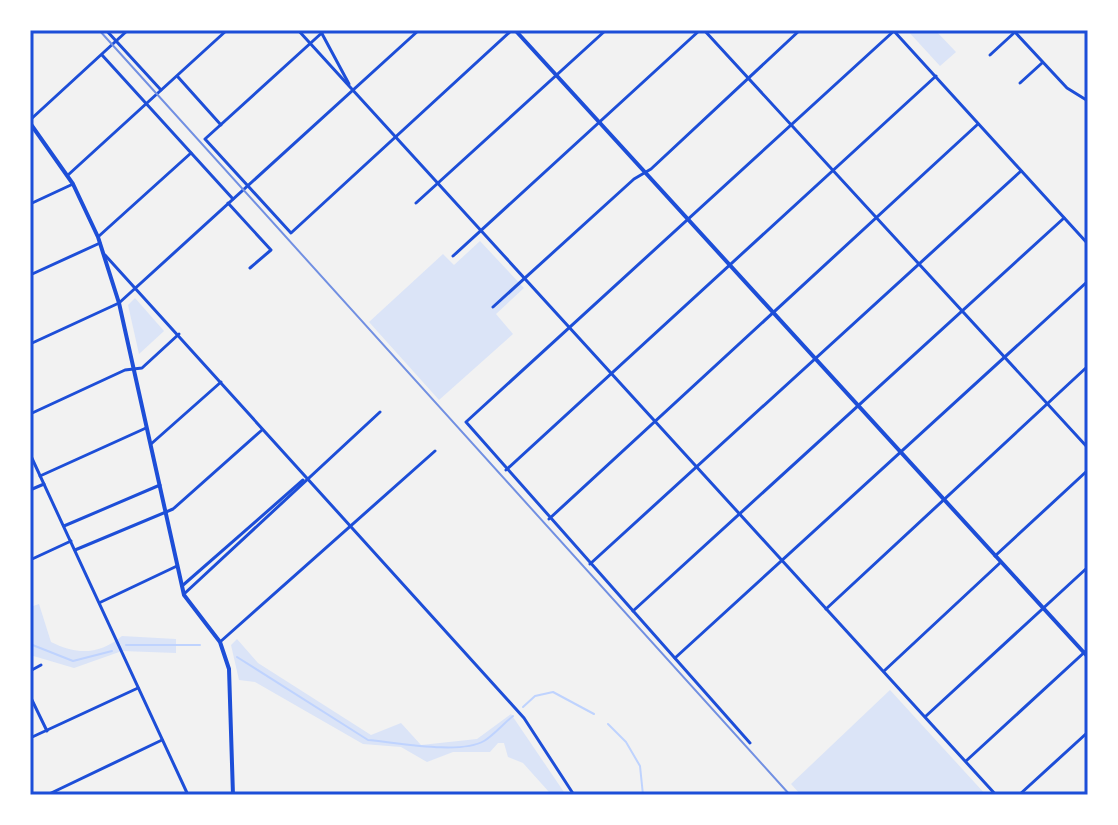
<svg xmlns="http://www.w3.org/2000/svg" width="1118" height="825" font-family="Manrope,sans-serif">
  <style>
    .green { fill: #dbe4f7 }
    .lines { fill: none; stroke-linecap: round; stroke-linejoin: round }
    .stream { stroke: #bfd3fe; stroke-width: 2 }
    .minor { stroke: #1d4ed8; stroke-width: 3 }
    .tertiary { stroke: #1d4ed8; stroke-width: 3 }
    .secondary { stroke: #1d4ed8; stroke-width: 4 }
    .rail { stroke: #7290e2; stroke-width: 2 }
    .neatline { fill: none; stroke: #1d4ed8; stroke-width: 3 }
  </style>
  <rect width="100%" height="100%" fill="#f2f2f2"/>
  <g class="green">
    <polygon points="907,30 935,30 956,52 940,66"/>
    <polygon points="480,241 524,288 496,314 513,334 439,400 369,322 443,254 454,265"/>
    <polygon points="135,298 164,331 139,354 128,305"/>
    <path d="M39 604 51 642C77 655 99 655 122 636L176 639V653L122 651 74 668 30 655V607Z"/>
    <polygon points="237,639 258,663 371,735 401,723 421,745 477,739 511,714 566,795 546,795 549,792 523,763 508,757 504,743 498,743 490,752 453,752 427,762 401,747 363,744 255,682 239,680 231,645"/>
    <polygon points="890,690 986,795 801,795 791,784"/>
  </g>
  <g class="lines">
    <g class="stream">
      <polyline points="30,644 73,661 112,651"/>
      <polyline points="126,645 200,645"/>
      <path d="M237 657 368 740C394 742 460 755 484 741 494 735 503 724 513 716"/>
      <polyline points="523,707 535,696 553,692 594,714"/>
      <polyline points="608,724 626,742 640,766 643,795"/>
    </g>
    <g class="minor">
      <polyline points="106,30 161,90"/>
      <polyline points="298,30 996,795"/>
      <polyline points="320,30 349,84"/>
      <polyline points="325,30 205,139 291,233 512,30"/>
      <polyline points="704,30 1088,448"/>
      <polyline points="893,30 1088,244"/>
      <polyline points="1013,30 1067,88 1088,101"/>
      <polyline points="102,55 233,199"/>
      <polyline points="990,55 1015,32"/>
      <polyline points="178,77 221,125"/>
      <polyline points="1020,83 1042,63"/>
      <polyline points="30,120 128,30"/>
      <polyline points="68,175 227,30"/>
      <polyline points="228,203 271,250 250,268"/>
      <polyline points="416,203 606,30"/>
      <polyline points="30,204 73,184"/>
      <polyline points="99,236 191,153"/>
      <polyline points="453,256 700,30"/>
      <polyline points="30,275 100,243"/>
      <polyline points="493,307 634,179 651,169 800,30"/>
      <polyline points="30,344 119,303 419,30"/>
      <polyline points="30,414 125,370 142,368 179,334"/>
      <polyline points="151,444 221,382"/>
      <polyline points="30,454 188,795"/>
      <polyline points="506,470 936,76"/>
      <polyline points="40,476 146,428"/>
      <polyline points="30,490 44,484"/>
      <polyline points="549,519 978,124"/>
      <polyline points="64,526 160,485"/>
      <polyline points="75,550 173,509 262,430"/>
      <polyline points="995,556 1088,470"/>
      <polyline points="30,560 71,541"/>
      <polyline points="590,564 1021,171"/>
      <polyline points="182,586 303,480"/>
      <polyline points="184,594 380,412"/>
      <polyline points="101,602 177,566"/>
      <polyline points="826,609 1088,366"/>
      <polyline points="633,611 1064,218"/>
      <polyline points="220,642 435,451"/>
      <polyline points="675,658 1088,281"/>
      <polyline points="30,671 41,665"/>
      <polyline points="884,671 1001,562"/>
      <polyline points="30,696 47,731"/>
      <polyline points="926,716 1088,567"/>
      <polyline points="30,738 138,688"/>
      <polyline points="750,743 466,422 895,30"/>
      <polyline points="966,761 1088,649"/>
      <polyline points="47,795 162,740"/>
      <polyline points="1019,795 1088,732"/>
    </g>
    <polyline class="tertiary" points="105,255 524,718 574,795"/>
    <g class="secondary">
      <polyline points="515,30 1088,657"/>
      <polyline points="30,123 73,184 98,237 119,303 184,595 220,642 229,669 233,795"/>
    </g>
    <polyline class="rail" points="99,30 790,795"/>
  </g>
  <rect width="1118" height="825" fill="none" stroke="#ffffff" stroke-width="64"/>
  <rect x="32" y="32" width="1054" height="761" class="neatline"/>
</svg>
